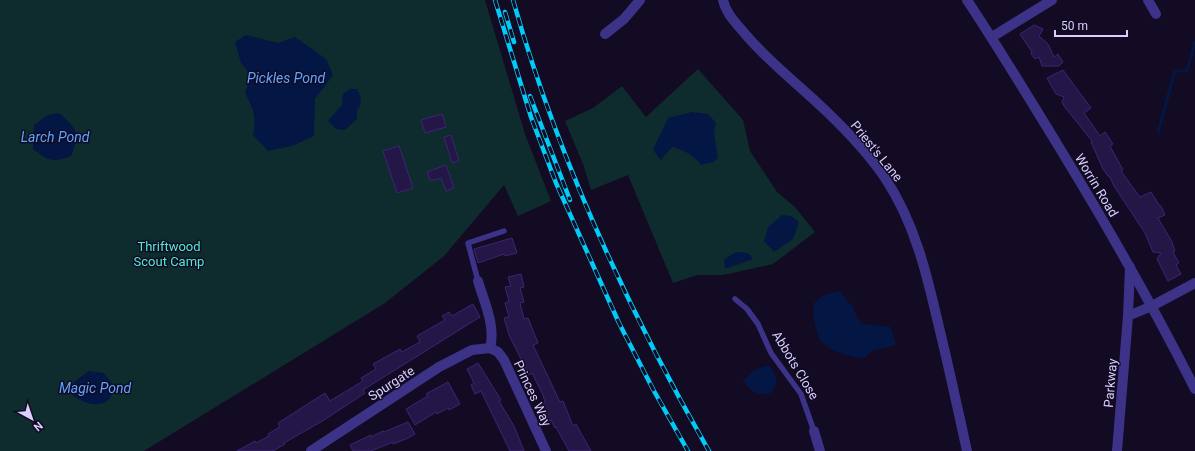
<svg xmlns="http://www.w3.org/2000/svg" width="1195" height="451" font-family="Roboto,sans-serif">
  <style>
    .green { fill: #0e2c2e }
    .water { fill: #041643 }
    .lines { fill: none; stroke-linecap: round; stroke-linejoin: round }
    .stream { stroke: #041643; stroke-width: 3 }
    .building { fill: #241646; stroke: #3c2575 }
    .lane { stroke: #3c3287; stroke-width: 5.5 }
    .street { stroke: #3c3287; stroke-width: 10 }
    .rail-casing { stroke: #00cbf9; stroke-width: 4.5 }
    .rail { stroke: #120b23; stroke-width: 3; stroke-dasharray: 9; stroke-linecap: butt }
    .labels { text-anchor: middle; stroke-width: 3; stroke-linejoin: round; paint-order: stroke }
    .street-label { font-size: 13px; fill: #d8ceff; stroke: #120b23 }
    .park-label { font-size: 13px; fill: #4eebd1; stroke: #120b23 }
    .water-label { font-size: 14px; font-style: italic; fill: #5ca6ff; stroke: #120b23 }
  </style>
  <rect width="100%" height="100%" fill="#120b23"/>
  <g class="green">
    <polygon points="0,0 485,0 525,134 551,201 518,216 504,185 444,256 385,303 144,451 0,451"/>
    <polygon points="698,69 743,120 750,151 777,192 795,207 815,232 773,264 723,275 697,275 673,283 628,175 591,190 583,164 565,121 593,108 622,86 646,117"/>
  </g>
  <g class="water">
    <path d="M246 35 278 43 295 37 326 59 333 75 315 99 314 136 292 146 268 151 253 135C257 116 253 109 245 93L251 75 241 63 235 42Z"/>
    <path d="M350 89H357C361 96 363 104 357 110V119L345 130 336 129 328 121 342 105 343 94Z"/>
    <path d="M692 112 708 114 716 123 714 133 718 158 713 162 701 165C694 155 684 150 672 147L661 160 653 150 668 118Z"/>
    <path d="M59 113C78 129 80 133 71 156 53 163 48 161 33 149L34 125 48 115Z"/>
    <polygon points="782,215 791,216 799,222 793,239 774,252 764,241 768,227"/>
    <polygon points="742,252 749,254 753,259 725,269 724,260 734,253"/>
    <path d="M839 291 853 307 857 318 863 324 891 327 896 345 871 351 865 358C854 359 826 350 820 340 815 328 812 315 814 303L824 295Z"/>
    <path d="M769 365C776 375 780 383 771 393 758 396 750 392 743 381L756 369Z"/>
    <path d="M89 371 104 373 114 386C113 389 112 395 110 398 99 411 77 401 68 391L75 381Z"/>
  </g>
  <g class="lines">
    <polyline class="stream" points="1158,132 1175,71 1187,71 1195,42"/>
  </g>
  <g class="building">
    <polygon points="1034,25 1043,29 1039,36 1048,44 1054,57 1058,54 1063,62 1059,66 1042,66 1039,57 1035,59 1031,54 1032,52 1020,34"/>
    <polygon points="1063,70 1091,108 1084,113 1100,136 1105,132 1113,144 1110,146 1123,170 1121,171 1131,185 1140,197 1151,192 1159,205 1161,206 1165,215 1158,218 1172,242 1175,251 1173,252 1179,263 1176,265 1181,274 1168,281 1157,259 1161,253 1153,252 1145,233 1114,186 1110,177 1108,176 1103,169 1091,142 1092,141 1064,106 1062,102 1064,97 1056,94 1047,78"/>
    <polygon points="442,114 446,127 425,133 421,120"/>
    <polygon points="451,135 459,161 452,163 444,137"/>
    <polygon points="399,146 413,188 397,193 383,151"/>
    <polygon points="446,165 454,188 446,191 441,178 430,181 427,172"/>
    <polygon points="512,238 517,253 505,256 504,254 478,263 474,249"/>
    <polygon points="521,274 524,287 520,288 524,302 520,303 524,319 528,318 538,343 533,345 560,402 563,401 573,426 576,424 591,451 569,451 556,427 555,428 551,420 549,421 544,410 542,404 545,402 543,395 532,373 529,375 509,335 504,318 509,317 505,303 509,301 505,287 511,286 508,277"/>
    <polygon points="473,304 480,317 363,390 365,393 324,420 284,443 285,444 273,451 237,451 255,441 256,443 269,436 268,434 280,427 278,423 325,393 330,401 363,381 361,378 376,369 373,364 400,349 402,352 420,342 417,336 445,320 442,316 449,312 452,316"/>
    <polygon points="478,363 501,400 499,401 514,426 524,451 510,451 481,391 475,394 471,385 474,383 467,369"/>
    <polygon points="448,382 460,404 449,410 448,408 437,414 436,412 415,425 406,409 428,396 426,394"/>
    <polygon points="408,422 415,434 406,439 393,444 393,442 371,451 353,451 350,445 371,435 371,437 383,431 384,432"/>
  </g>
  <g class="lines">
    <g class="lane">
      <polyline points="478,281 468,243 504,231"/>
      <polyline points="735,299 747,309 758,324 771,353 801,394 814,431"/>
    </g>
    <g class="street">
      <path d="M723 0C726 14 737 24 746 35 770 63 798 84 825 110 846 130 868 153 885 178 915 223 927 275 939 327 949 368 958 410 967 451"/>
      <path d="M967 0C1000 50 1031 101 1062 152 1109 229 1154 308 1195 389"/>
      <polyline points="1148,0 1156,14"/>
      <polyline points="605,34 624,19 640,0"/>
      <polyline points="992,37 1052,0"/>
      <path d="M478 281C484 302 496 326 490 348L498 352 504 360 546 451"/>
      <polyline points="1128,316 1152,306 1195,283"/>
      <polyline points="814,431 820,451"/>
      <polyline points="311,451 439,367 472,350 490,348"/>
      <polyline points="1117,451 1128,316 1130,267"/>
    </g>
    <defs>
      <g id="rail">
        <polyline points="495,0 531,117 556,183 619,323 654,391 688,451"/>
        <path d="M513 0C558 159 627 308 709 451"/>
        <polyline points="505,12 514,42"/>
        <polyline points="530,96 570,200"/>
      </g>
    </defs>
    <use href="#rail" class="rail-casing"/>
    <use href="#rail" class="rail"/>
  </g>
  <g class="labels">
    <g class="street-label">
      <text transform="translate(877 151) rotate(51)" y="5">Priest's Lane</text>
      <text transform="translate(1097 185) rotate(59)" y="5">Worrin Road</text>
      <text transform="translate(796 365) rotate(59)" y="5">Abbots Close</text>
      <text transform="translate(391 383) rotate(-33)" y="5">Spurgate</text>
      <text transform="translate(1110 383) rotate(-85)" y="5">Parkway</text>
      <text transform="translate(533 393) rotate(65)" y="5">Princes Way</text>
    </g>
    <g class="park-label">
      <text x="169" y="251">Thriftwood<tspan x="169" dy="15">Scout Camp</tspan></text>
    </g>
    <g class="water-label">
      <text x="286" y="83">Pickles Pond</text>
      <text x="55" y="142">Larch Pond</text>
      <text x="95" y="393">Magic Pond</text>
    </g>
  </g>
  <g transform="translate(32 419) rotate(140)" stroke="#120b23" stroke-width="3" paint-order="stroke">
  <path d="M0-3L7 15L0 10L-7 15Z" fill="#d8ceff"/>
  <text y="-6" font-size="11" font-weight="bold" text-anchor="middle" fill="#d8ceff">N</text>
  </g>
  <path d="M1055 30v6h72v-6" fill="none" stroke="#d8ceff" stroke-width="2"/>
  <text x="1061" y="30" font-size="12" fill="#d8ceff" stroke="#120b23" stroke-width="3" paint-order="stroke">50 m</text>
</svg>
